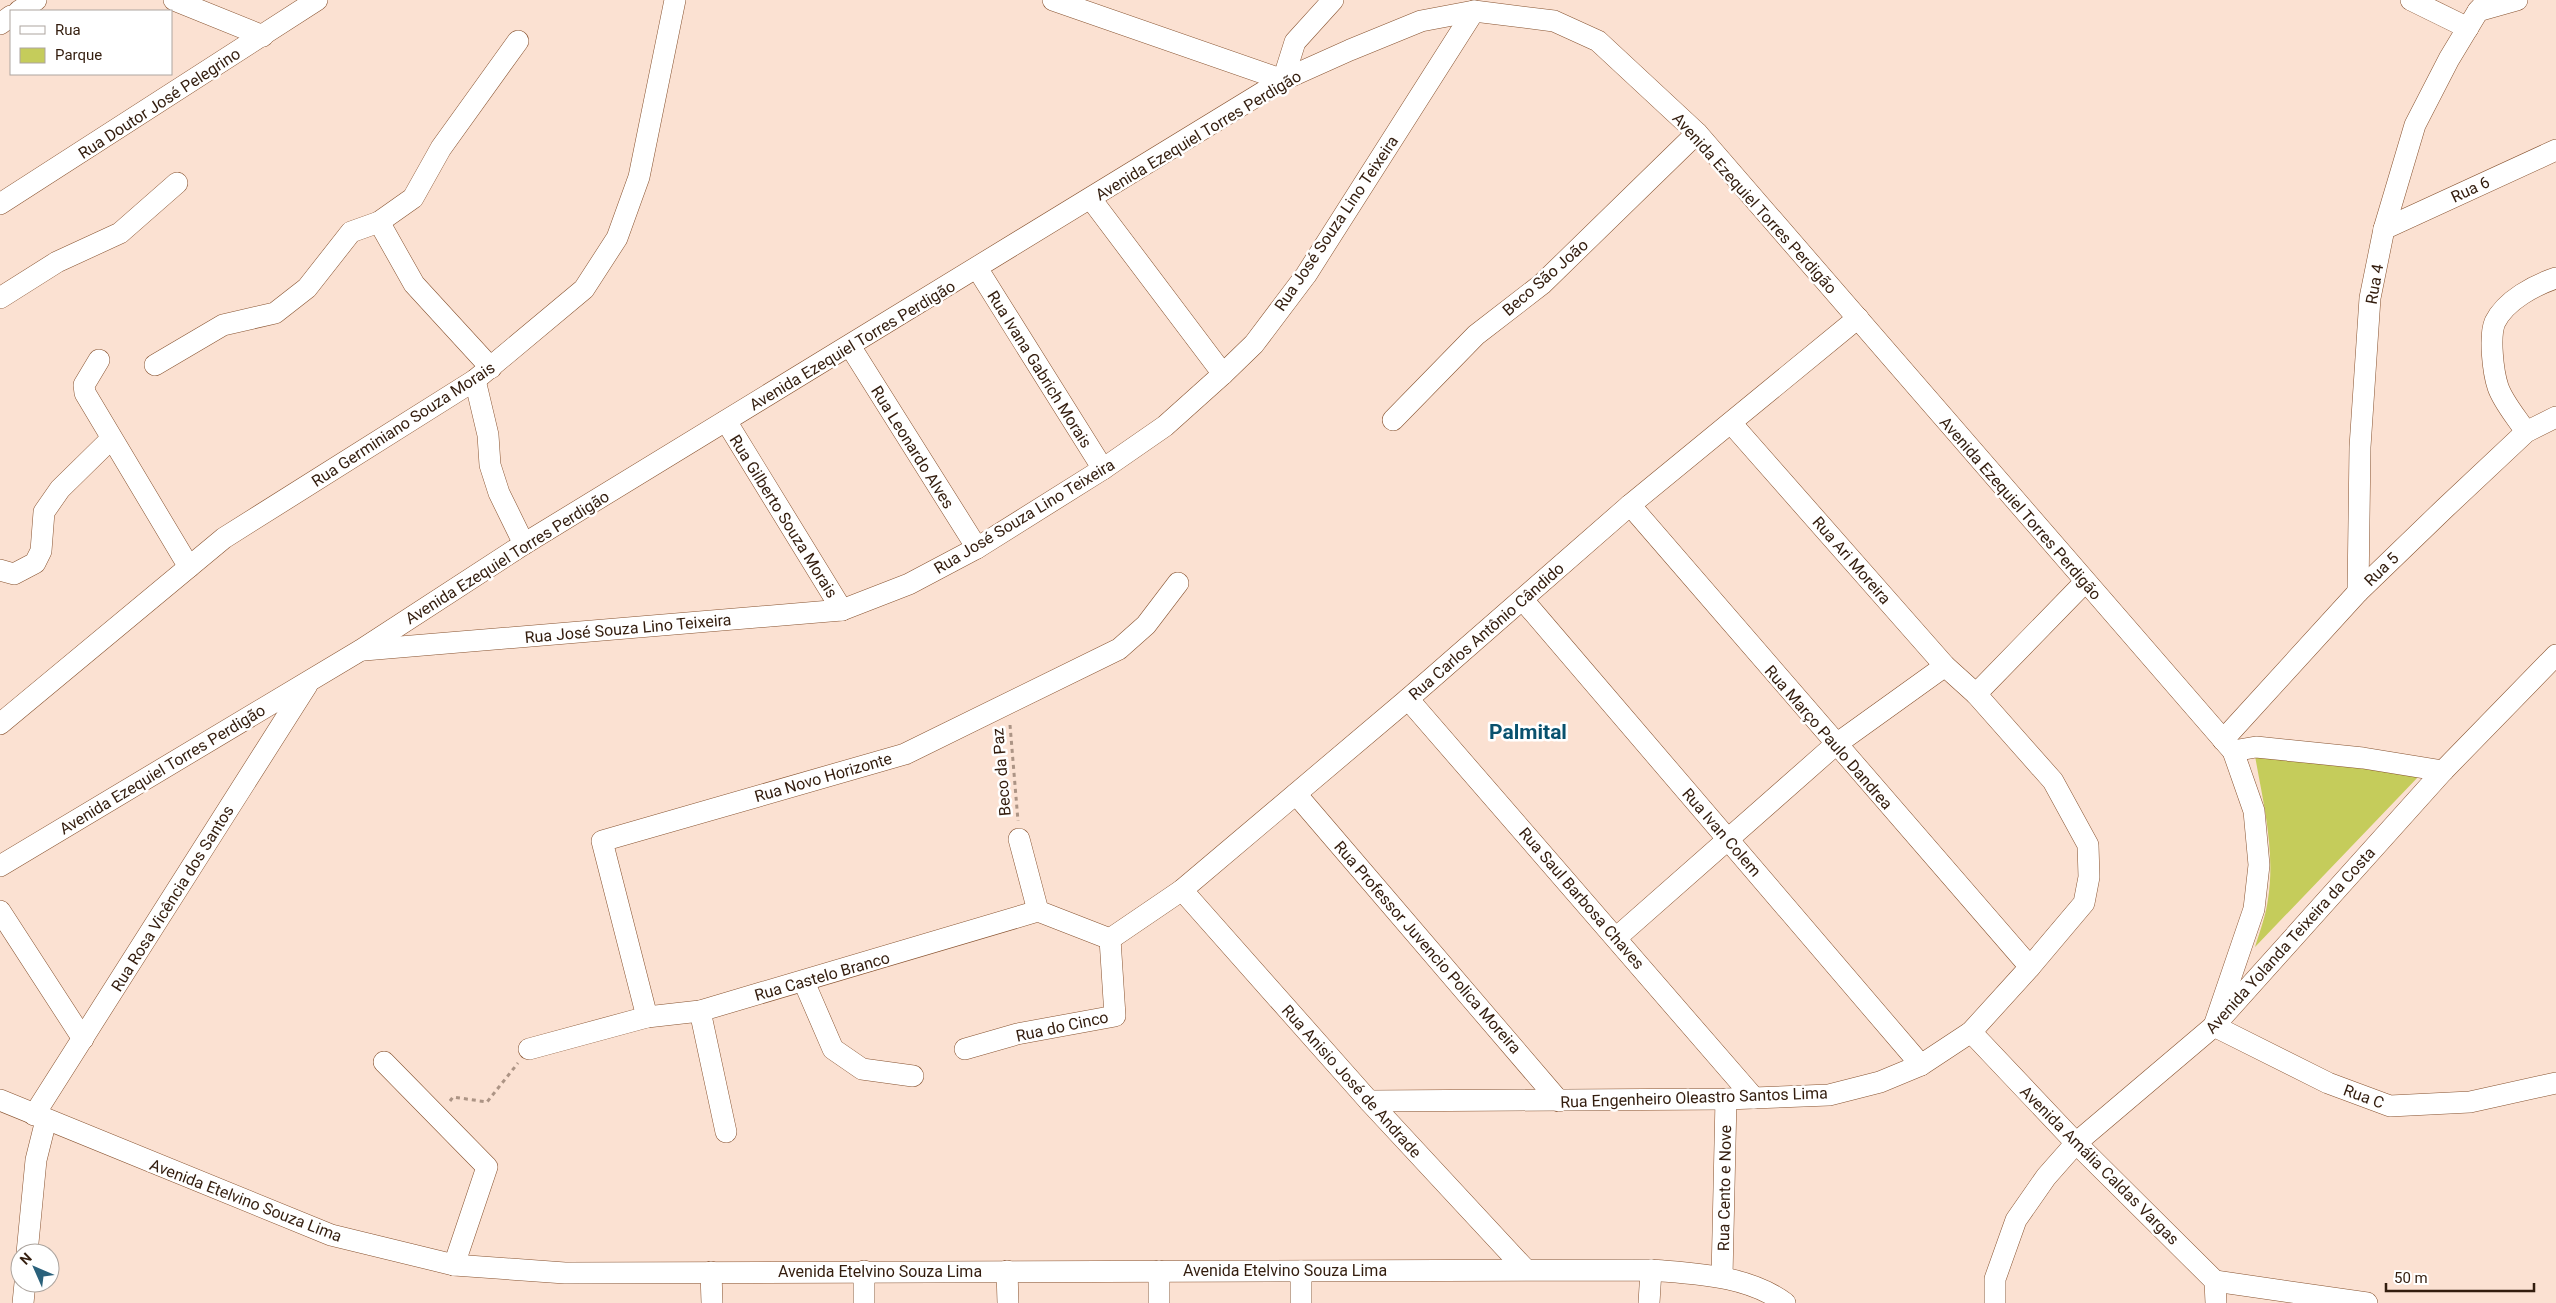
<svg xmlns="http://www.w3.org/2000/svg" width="2556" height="1303" font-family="Roboto,sans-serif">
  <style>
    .green { fill: #c5cc5b }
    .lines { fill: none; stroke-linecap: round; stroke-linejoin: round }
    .minor-casing { stroke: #87522f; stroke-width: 22 }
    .path { stroke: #ac9485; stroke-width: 3; stroke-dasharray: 4 4; stroke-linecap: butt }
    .minor { stroke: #fff; stroke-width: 21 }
    .labels { text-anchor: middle; stroke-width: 5; stroke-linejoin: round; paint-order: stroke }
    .street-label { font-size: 16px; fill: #331d0e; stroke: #fff }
    .district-label { font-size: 21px; font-weight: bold; fill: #09516e; stroke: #fff }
  </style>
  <rect width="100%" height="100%" fill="#fbe1d2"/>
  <path class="green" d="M2254 750 2419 776 2255 947C2260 931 2266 915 2268 899 2276 850 2262 798 2254 750Z"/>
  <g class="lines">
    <defs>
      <g id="minor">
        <polyline points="174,0 263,36"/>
        <polyline points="1053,0 1283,80"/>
        <polyline points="2411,0 2468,28"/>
        <polyline points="19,11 36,0"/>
        <polyline points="2478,11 2517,0"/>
        <polyline points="0,24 11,16"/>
        <polyline points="1283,80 1295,42 1333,0"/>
        <polyline points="1091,199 1223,374"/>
        <polyline points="0,204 317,0"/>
        <polyline points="379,222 414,284 491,368"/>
        <polyline points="2384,229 2556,150"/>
        <polyline points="977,268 1103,469"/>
        <polyline points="0,298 57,262 120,233 177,183"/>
        <polyline points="850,346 977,548"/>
        <polyline points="99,360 84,385 85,393 189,567"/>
        <polyline points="155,365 223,325 275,313 307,288 351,232 379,222 413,198 441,148 518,41"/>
        <polyline points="475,380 488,435 490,465 499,493 524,544"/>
        <polyline points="1393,420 1476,335 1542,284 1697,133"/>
        <polyline points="726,421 842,610"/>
        <path d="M2526 432C2517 418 2503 402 2498 387 2493 372 2489 336 2495 322 2506 300 2535 285 2556 278"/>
        <polyline points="1630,505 2030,967"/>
        <polyline points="0,570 14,574 35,563 41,551 44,512 60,489 111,439"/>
        <polyline points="2358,592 2360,447 2370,298 2384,229 2415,125 2449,59 2478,11 2488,0"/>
        <polyline points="1523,600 1921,1065"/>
        <polyline points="364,650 842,610 909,584 977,548 1103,469 1165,426 1223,374 1254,344 1306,275 1474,11"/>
        <polyline points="1976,694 2085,582"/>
        <polyline points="1408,699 1754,1098"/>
        <polyline points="0,724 224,538 475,380 584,289 617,238 639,177 675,0"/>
        <polyline points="2223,740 2358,592 2444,509 2526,432 2556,417"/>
        <polyline points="2233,751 2256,747 2363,758 2443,771"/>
        <polyline points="1296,794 1559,1101"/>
        <polyline points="1019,839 1038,911"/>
        <polyline points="0,866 361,650 524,544 1283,80 1350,50 1421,21 1474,11 1554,21 1598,41 1697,133 2233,751 2254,811 2259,865 2254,909 2214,1026 2328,1083 2390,1106 2470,1102 2556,1083"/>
        <polyline points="1182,890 1369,1101 1525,1269"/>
        <polyline points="0,911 83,1039"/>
        <polyline points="1616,938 1835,745 1945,666"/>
        <polyline points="1110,939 1182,890 1408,699 1630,505 1858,318"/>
        <polyline points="804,982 833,1049 862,1069 913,1076"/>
        <polyline points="700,1011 726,1132"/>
        <polyline points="647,1017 602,841 905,754 1119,649 1146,625 1178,583"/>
        <polyline points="1971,1032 2076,1143 2215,1281 2216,1303"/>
        <polyline points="529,1049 647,1017 700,1011 1038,911 1110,939"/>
        <polyline points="965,1049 1017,1034 1115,1016 1110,939"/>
        <polyline points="384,1062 487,1167 454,1265"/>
        <path d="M0 1100 331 1235 454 1265 565 1273 1651 1270C1696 1274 1747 1275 1785 1303"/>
        <polyline points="1369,1101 1726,1099 1829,1095 1880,1082 1921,1065 1971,1032 2030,967 2084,903 2089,877 2088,845 2053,781 1976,694 1945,666 1731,423"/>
        <polyline points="34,1115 307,685"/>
        <polyline points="27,1253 36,1160 46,1120"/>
        <polyline points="1007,1271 1008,1303"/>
        <polyline points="1159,1271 1159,1303"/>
        <polyline points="1301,1271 1301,1303"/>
        <polyline points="711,1272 712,1303"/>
        <polyline points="1722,1277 1726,1099"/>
        <polyline points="2215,1281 2367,1303"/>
        <polyline points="23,1303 25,1283"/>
        <polyline points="864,1303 864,1271"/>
        <polyline points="1649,1303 1651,1270"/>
        <polyline points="1995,1303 1995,1279 2016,1220 2046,1177 2076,1143 2214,1026 2443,771 2556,655"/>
      </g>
    </defs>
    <use href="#minor" class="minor-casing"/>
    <g class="path">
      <polyline points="1010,725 1018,821"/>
      <polyline points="450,1101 453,1097 487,1102 518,1063"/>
    </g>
    <use href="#minor" class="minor"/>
  </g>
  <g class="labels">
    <g class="street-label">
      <text transform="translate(159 103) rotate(-33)" y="6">Rua Doutor José Pelegrino</text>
      <text transform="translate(1198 135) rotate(-31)" y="6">Avenida Ezequiel Torres Perdigão</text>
      <text transform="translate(2470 189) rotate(-25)" y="6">Rua 6</text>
      <text transform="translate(1755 203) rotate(48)" y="6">Avenida Ezequiel Torres Perdigão</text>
      <text transform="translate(1336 223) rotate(-56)" y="6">Rua José Souza Lino Teixeira</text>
      <text transform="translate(1545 277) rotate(-41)" y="6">Beco São João</text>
      <text transform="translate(2374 284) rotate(-80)" y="6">Rua 4</text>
      <text transform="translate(852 345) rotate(-31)" y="6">Avenida Ezequiel Torres Perdigão</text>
      <text transform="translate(1040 369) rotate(58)" y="6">Rua Ivana Gabrich Morais</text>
      <text transform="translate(403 424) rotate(-33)" y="6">Rua Germiniano Souza Morais</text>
      <text transform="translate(913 447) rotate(58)" y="6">Rua Leonardo Alves</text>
      <text transform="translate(2021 508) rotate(49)" y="6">Avenida Ezequiel Torres Perdigão</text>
      <text transform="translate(784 516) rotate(58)" y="6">Rua Gilberto Souza Morais</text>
      <text transform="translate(1024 516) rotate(-31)" y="6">Rua José Souza Lino Teixeira</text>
      <text transform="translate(507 557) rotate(-32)" y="6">Avenida Ezequiel Torres Perdigão</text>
      <text transform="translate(1852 560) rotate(49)" y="6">Rua Ari Moreira</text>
      <text transform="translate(2381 569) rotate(-44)" y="6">Rua 5</text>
      <text transform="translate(628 628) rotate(-5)" y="6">Rua José Souza Lino Teixeira</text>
      <text transform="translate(1486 631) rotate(-41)" y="6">Rua Carlos Antônio Cândido</text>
      <text transform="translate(1829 737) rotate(49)" y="6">Rua Março Paulo Dandrea</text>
      <text transform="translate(162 769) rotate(-31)" y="6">Avenida Ezequiel Torres Perdigão</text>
      <text transform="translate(1001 772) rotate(-95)" y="6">Beco da Paz</text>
      <text transform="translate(823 777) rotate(-16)" y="6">Rua Novo Horizonte</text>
      <text transform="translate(1722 832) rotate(49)" y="6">Rua Ivan Colem</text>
      <text transform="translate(172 898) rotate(-58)" y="6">Rua Rosa Vicência dos Santos</text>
      <text transform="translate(1582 898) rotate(49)" y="6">Rua Saul Barbosa Chaves</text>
      <text transform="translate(2290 940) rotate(-48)" y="6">Avenida Yolanda Teixeira da Costa</text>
      <text transform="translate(1428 947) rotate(49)" y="6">Rua Professor Juvencio Polica Moreira</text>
      <text transform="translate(822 976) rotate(-16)" y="6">Rua Castelo Branco</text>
      <text transform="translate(1062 1026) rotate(-12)" y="6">Rua do Cinco</text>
      <text transform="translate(1352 1081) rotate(48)" y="6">Rua Anisio José de Andrade</text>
      <text transform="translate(2364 1096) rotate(20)" y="6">Rua C</text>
      <text transform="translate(1694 1097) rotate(-2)" y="6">Rua Engenheiro Oleastro Santos Lima</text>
      <text transform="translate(2100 1165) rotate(45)" y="6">Avenida Amália Caldas Vargas</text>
      <text transform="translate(1724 1188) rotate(-89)" y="6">Rua Cento e Nove</text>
      <text transform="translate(246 1200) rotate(21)" y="6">Avenida Etelvino Souza Lima</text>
      <text x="1285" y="1276">Avenida Etelvino Souza Lima</text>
      <text x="880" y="1277">Avenida Etelvino Souza Lima</text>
    </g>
    <g class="district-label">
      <text x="1528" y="739">Palmital</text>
    </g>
  </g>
  <rect x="10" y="10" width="162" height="65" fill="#ffffff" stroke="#ada59f"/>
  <rect x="20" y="26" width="25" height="8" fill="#ffffff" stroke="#ada59f"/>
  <text x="55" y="35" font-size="15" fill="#331d0e">Rua</text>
  <rect x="20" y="48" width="25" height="15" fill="#c5cc5b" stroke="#ada59f"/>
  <text x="55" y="60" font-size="15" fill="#331d0e">Parque</text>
  <g transform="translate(35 1268) rotate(315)"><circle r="24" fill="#ffffff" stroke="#ada59f"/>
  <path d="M0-4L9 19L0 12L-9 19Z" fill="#2a617b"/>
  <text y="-8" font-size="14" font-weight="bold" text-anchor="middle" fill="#331d0e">N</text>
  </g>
  <path d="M2386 1283v8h148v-8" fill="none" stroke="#331d0e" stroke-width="2.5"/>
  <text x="2394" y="1283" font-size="15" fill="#331d0e" stroke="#ffffff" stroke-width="4" paint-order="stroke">50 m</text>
</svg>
